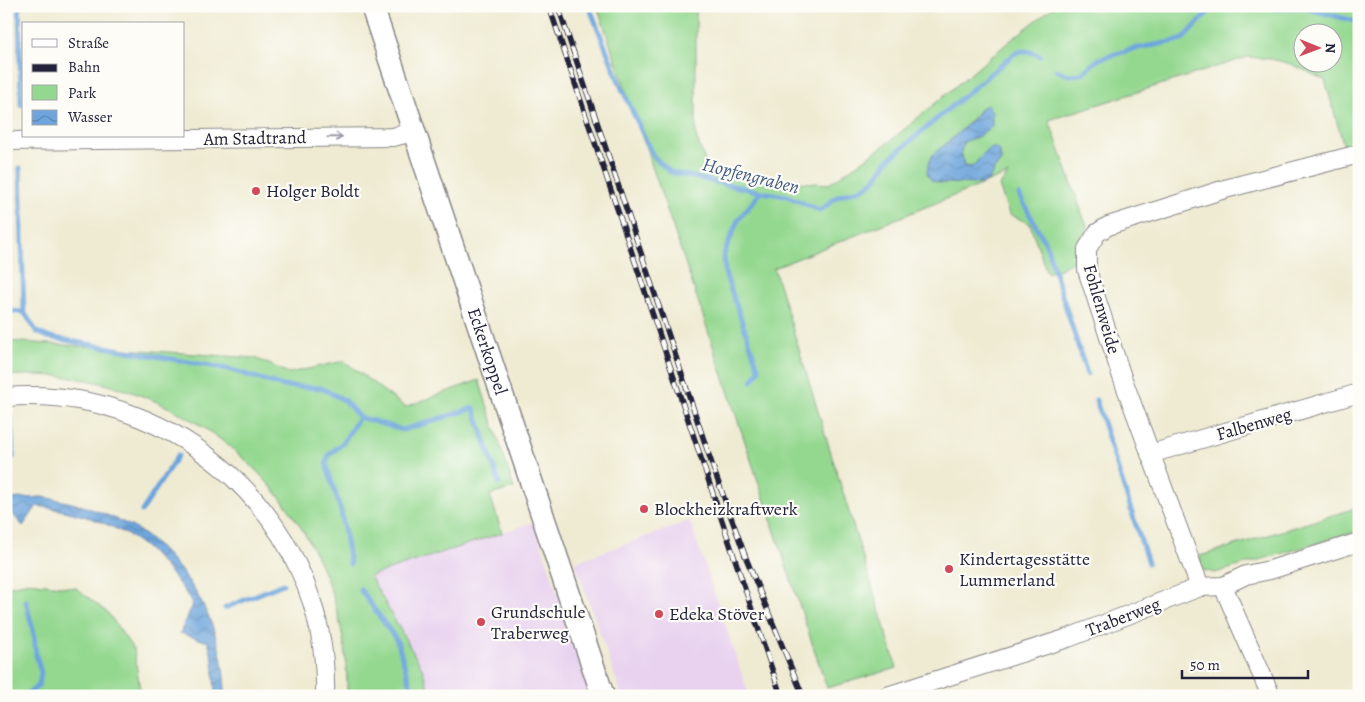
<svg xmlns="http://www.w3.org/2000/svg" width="1365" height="702" font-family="Alegreya,serif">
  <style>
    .built { fill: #e8d2ef }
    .green { fill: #94d890; stroke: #5b7d66; fill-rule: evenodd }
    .water { fill: url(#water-waves); stroke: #48648c }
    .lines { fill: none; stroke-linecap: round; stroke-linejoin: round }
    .stream { stroke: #6da5dc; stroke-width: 5 }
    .minor-casing { stroke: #888687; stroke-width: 20 }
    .tertiary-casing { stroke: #888687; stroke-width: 25 }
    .minor { stroke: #fff; stroke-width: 18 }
    .tertiary { stroke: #fff; stroke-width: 22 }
    .rail-casing { stroke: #22223b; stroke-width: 5.5 }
    .rail { stroke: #fdfcf7; stroke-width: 4; stroke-dasharray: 11; stroke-linecap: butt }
    .oneway { stroke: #9c9ca7 }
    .poi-dot { fill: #d1495b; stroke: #fdfcf7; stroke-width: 2 }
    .labels { text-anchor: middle; stroke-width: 4.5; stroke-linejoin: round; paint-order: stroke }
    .street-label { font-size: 18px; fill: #22223b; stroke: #fdfcf7 }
    .poi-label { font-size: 18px; fill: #22223b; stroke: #fdfcf7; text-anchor: start }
    .water-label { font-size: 19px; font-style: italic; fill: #445d83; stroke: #fdfcf7 }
  </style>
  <defs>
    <pattern id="water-waves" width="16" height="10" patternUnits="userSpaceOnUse" patternTransform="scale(1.25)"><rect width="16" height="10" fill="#6da5dc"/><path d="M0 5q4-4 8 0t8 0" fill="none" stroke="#5986b4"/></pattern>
  </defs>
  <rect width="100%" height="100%" fill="#fdfcf7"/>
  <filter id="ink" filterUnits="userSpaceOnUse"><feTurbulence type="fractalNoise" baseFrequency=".02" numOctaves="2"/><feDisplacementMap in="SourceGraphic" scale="10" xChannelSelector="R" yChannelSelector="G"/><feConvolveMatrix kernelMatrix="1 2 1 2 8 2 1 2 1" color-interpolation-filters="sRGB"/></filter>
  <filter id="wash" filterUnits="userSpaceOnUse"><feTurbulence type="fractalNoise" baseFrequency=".0096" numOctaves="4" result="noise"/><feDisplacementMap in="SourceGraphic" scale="20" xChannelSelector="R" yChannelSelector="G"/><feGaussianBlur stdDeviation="1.12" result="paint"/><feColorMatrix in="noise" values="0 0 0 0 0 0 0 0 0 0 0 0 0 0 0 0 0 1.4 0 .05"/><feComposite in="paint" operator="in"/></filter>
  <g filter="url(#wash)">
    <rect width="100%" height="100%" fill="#efebd3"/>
    <g class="built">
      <polygon points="690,521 749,696 622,696 575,562"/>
      <polygon points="534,522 591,696 431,696 422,668 370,576"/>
    </g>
    <g class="green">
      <path d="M597 6H696V137L711 176 829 184 889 142 1012 39 1055 6H1357L1359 14V143L1344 147 1325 80 1291 64 1271 59 1248 57 1049 120 1087 227 1075 260 1060 269 1047 273 1030 224 1009 214 999 186 1008 174 774 268 897 668 827 688 688 271ZM1302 32H1332V62H1302ZM982 107 979 136 964 142 961 151 964 166 972 167 978 161 996 148 1000 153 1001 161 994 170 988 181 980 184 972 183 932 155C951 140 968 125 982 107Z"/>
      <path d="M6 341 255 358 289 373 344 361 405 407 479 380 514 488 490 495 502 533 370 576 422 668 431 696H347C352 512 188 361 6 376Z"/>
      <polygon points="1359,507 1359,531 1215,573 1203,570 1200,563 1200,556"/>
      <polygon points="29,582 76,588 108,613 134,650 141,696 6,696 6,587"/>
    </g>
    <g class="water">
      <polygon points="988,105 992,112 992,126 979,136 964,142 961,151 964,166 972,167 989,148 996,148 1000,153 1001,161 994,170 988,181 980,184 940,183 931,180 927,173 928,165 932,155 952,139 975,117 982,107"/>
      <path d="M42 497C69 501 93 508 118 520 125 523 132 526 138 530 192 568 225 630 225 696H215L213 660 208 642 180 633 193 604C178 581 155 551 131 537 102 519 70 511 37 506L23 526 8 509H6V499Z"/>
    </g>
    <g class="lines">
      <g class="stream">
        <polyline points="19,6 21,105"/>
        <path d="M589 6 620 84 653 156 670 172 761 192 787 196 819 210C826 208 829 203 835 198 841 194 850 193 858 190 872 186 881 172 888 160L1014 54C1024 49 1030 51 1040 56"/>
        <polyline points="1268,6 1276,9 1301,7 1354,21"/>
        <polyline points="1056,70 1068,75 1081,74 1099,59 1133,49 1182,40 1214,6"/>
        <polyline points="1019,195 1046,244 1087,374"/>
        <polyline points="6,311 24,312 20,168"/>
        <polyline points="24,312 37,332 48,337 228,369 283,386 321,388 344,400 359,417 403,430 474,408 499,483"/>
        <polyline points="752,381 759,370 725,273 724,254 738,220 761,192"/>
        <polyline points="1096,400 1148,563"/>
        <polyline points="11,418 13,457"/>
        <polyline points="142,511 178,455"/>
        <polyline points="350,564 341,511 326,464 329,455 343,443 359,417"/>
        <polyline points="360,589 397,641 414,696"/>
        <polyline points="26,601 34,635 36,655 41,673 39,685 26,696"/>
        <polyline points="225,608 283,584"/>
      </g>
    </g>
  </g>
  <g filter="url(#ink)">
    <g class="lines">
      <defs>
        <g id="minor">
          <polyline points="6,141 393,137 413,132"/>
          <path d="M6 397C178 383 330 523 325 696"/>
          <polyline points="1150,454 1359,393"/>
          <polyline points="1223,586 1271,696"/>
          <polyline points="1200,587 1122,377 1087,270 1087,249 1097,233 1108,226 1225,189 1359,154"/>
          <polyline points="887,696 1068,638 1200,587 1223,586 1246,575 1270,570 1359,542"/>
        </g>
        <g id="tertiary">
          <path id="s1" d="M372 6 603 696"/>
        </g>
      </defs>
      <use href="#minor" class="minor-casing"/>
      <use href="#tertiary" class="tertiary-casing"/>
      <use href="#minor" class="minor"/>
      <use href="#tertiary" class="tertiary"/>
      <defs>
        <g id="rail">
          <polyline points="549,6 781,696"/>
          <polyline points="558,6 715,473 746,558 803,696"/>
        </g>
      </defs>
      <use href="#rail" class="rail-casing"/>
      <use href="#rail" class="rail"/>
    </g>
    <defs><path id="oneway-shaft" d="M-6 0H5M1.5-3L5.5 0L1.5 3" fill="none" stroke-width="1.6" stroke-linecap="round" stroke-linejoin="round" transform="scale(1.25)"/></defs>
    <use class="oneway" href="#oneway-shaft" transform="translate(335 137) rotate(-1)"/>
  </g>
  <g class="poi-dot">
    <circle cx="256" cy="191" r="5"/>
    <circle cx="644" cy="509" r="5"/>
    <circle cx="949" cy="569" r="5"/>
    <circle cx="659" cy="614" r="5"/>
    <circle cx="481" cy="622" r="5"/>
  </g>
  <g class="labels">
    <g class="street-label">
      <text transform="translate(255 138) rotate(-1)" y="6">Am Stadtrand</text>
      <text transform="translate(1102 309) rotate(74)" y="6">Fohlenweide</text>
      <text dy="6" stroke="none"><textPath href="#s1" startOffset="364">Eckerkoppel</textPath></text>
      <text transform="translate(1254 424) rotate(-16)" y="6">Falbenweg</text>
      <text transform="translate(1123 617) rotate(-21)" y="6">Traberweg</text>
    </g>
    <g class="poi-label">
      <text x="266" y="197">Holger Boldt</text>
      <text x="654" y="515">Blockheizkraftwerk</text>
      <text x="959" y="565">Kindertagesstätte<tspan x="959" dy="21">Lummerland</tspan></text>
      <text x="491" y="618">Grundschule<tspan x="491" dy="21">Traberweg</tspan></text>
      <text x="669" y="620">Edeka Stöver</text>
    </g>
    <g class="water-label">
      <text transform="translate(751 175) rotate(14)" y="7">Hopfengraben</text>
    </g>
  </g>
  <rect width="1365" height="702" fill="none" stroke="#fdfcf7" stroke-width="25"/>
  <rect x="22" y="22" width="162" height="115" fill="#fdfcf7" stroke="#a5a5ac"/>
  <rect x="32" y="39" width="25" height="8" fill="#ffffff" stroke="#a5a5ac"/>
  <text x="68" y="48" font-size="15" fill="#22223b">Straße</text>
  <rect x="32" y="64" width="25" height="8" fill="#22223b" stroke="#a5a5ac"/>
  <text x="68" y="72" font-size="15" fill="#22223b">Bahn</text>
  <rect x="32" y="85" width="25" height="15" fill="#94d890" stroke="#a5a5ac"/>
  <text x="68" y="98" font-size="15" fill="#22223b">Park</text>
  <rect x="32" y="110" width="25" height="15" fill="url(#water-waves)" stroke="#a5a5ac"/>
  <text x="68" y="122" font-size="15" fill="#22223b">Wasser</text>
  <g transform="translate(1318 48) rotate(91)"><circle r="24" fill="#fdfcf7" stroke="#a5a5ac"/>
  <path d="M0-4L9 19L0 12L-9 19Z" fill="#d1495b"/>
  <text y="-8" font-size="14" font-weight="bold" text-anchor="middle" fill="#22223b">N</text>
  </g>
  <path d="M1182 670v8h126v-8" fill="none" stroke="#22223b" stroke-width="2.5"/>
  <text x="1190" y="670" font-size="15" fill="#22223b" stroke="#fdfcf7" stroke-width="4" paint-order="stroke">50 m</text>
</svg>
